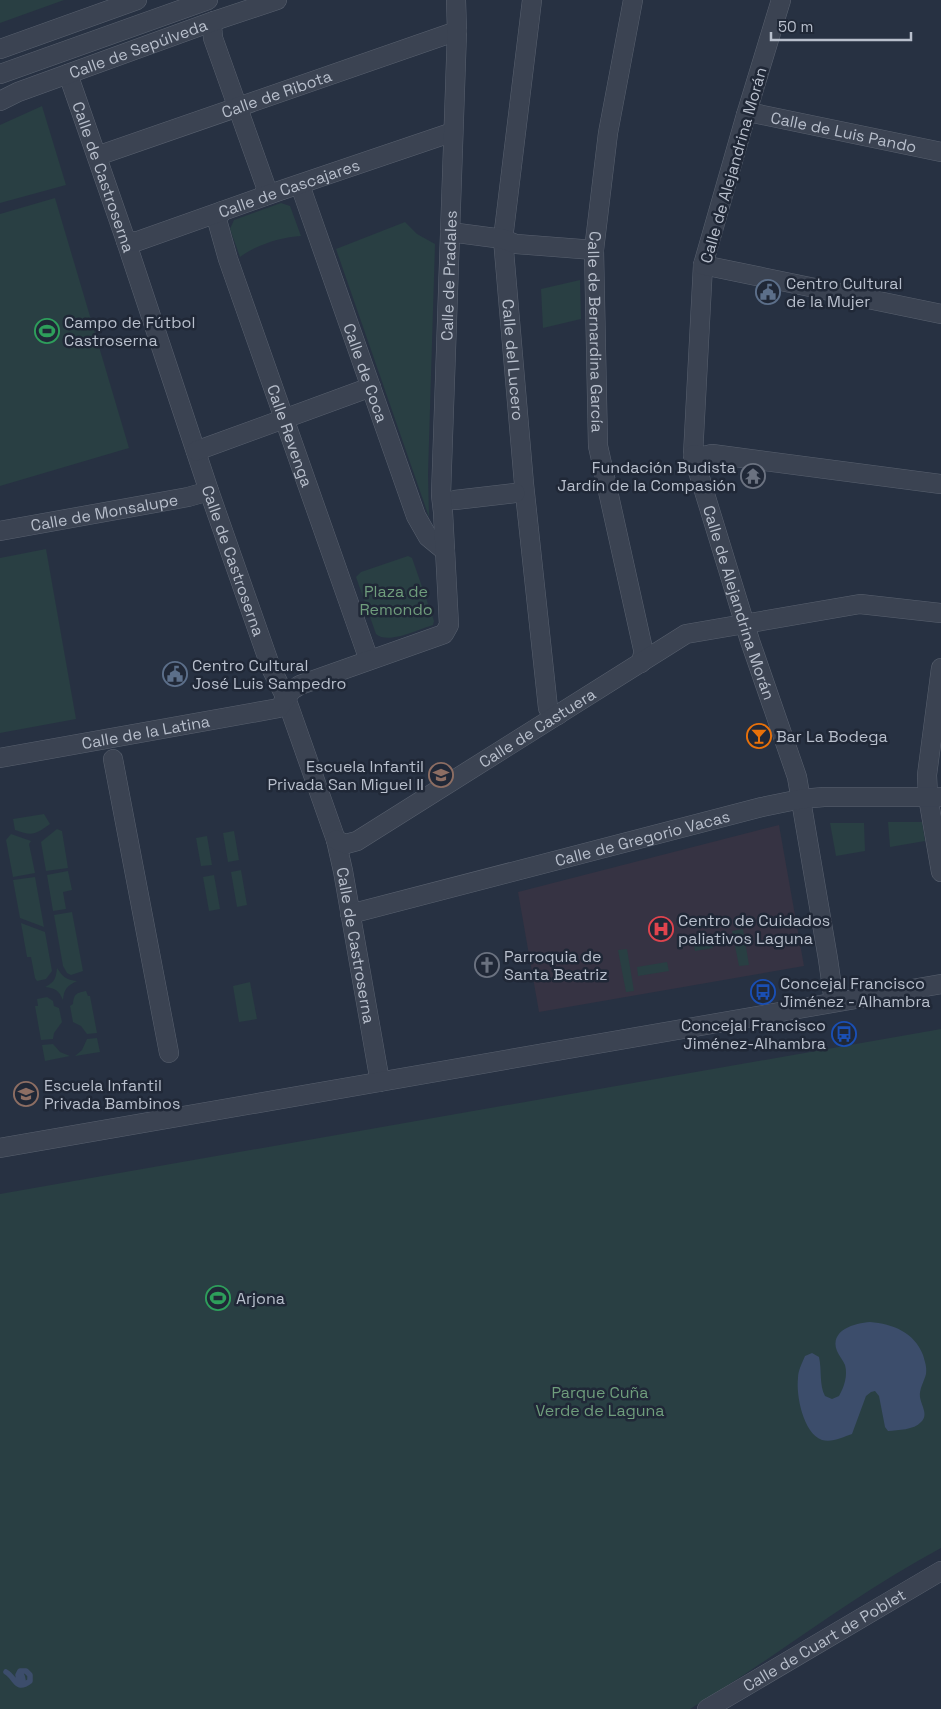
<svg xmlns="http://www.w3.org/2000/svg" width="941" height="1709" font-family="'Space Grotesk',sans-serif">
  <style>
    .medical { fill: #363343 }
    .green { fill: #293f43 }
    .water { fill: #3c4d6b }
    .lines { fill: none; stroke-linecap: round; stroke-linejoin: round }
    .stream { stroke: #3c4d6b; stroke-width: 5.5 }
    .minor-casing { stroke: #59616f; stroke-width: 20 }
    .minor { stroke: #3b4352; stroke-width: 19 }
    .labels { text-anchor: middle; stroke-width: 5; stroke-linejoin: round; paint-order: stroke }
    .street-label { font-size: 16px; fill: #b8bfcc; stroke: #202837 }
    .poi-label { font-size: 16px; fill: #b8bfcc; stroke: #202837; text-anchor: start }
    .park-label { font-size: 16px; fill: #6f9d7c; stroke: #202837 }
  </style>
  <rect width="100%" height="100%" fill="#273142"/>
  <polygon class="medical" points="779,825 804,966 539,1012 518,892"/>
  <g class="green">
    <polygon points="0,0 64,0 0,23"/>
    <polygon points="42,106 66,185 0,203 0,125"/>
    <polygon points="55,198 129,448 0,486 0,214"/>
    <path d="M281 203 290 206 301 236C281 237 256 245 240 257L230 229 234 220Z"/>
    <polygon points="405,222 417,234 435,244 428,474 429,517 336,249"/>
    <polygon points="580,280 581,319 543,328 541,289"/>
    <polygon points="46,549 76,719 0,733 0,558"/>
    <path d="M408 556 412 558 434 621 433 625C419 629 388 645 376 634L356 577 361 572Z"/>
    <path d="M44 814 50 824C35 835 32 836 15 830L13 819Z"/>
    <polygon points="888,822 922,822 925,841 890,847"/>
    <polygon points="830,823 864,823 865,851 836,856"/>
    <polygon points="57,829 62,831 68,868 46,871 41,842"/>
    <polygon points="234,831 239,860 228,862 223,833"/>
    <polygon points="11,834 31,841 29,844 35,873 13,877 6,840"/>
    <polygon points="207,836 212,865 201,866 196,838"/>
    <polygon points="241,870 247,905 237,907 231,872"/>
    <polygon points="68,871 72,890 63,892 66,909 53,911 47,875"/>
    <polygon points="214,875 220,909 209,911 203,877"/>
    <polygon points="35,877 44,927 20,918 13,880"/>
    <polygon points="72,912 83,971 71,975 67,973 63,966 54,915"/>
    <polygon points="21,923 45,932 52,971 46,979 37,981 35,978 31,957 27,957"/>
    <polygon points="743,929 749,965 739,966 732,931"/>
    <polygon points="711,934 713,948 695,951 693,940 683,943 682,939"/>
    <polygon points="627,949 634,991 626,992 618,950"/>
    <polygon points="667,962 669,971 638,976 637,967"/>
    <path d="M57 968C63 977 66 980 77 981 67 986 64 989 63 1000 59 991 56 988 45 987 55 982 56 978 57 968Z"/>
    <polygon points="250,982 257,1019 239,1022 233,986"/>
    <path d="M86 991 88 996H90L97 1033 87 1034 81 1026 73 1022 70 1006 73 1004C74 993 77 993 86 991Z"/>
    <polygon points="47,997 53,1001 54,1006 59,1008 62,1022 54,1033 53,1039 41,1040 35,1006 38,1006 37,999"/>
    <path d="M941 1029V1548C853 1595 775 1658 690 1709H0V1194Z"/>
    <polygon points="97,1038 100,1052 75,1056 82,1050 87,1039"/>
    <polygon points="53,1044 60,1052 70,1056 45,1061 42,1045"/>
  </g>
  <path class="water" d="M870 1322C893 1324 914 1332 923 1355 925 1362 927 1367 926 1374 924 1382 919 1389 920 1397 921 1405 929 1415 921 1422 914 1430 898 1430 888 1431L885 1427 879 1396 875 1391 871 1392 866 1396 852 1434C843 1437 832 1443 822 1440 803 1433 796 1395 798 1378 798 1371 802 1363 805 1356L812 1353 819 1357C822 1370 819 1385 825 1396L832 1399 839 1396C844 1387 848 1376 845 1365 843 1360 839 1356 837 1351 829 1330 855 1323 870 1322Z"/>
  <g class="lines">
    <path class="stream" d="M6 1672C16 1678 16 1692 30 1681V1675L26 1671H20L18 1675 19 1680H23L22 1676"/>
    <defs>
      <g id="minor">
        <path id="s1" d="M532 0 503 239 524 484 548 708 551 712 558 715"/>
        <path id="s2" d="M633 0 608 133 594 250 598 446 643 649V654L641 663"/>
        <path id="s3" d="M781 0 746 115 703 265 693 455 750 641 797 777 828 959 834 1002"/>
        <polyline points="214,21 212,26 213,38 266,187 264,196"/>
        <polyline points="0,49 137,0"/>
        <polyline points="0,74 208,0"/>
        <path id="s4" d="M68 74 126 241 209 491 271 668 286 698 336 840 343 871 380 1082"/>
        <path id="s5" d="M0 101 18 92 214 21 277 0"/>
        <path id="s6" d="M746 115 753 113 941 152"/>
        <path id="s7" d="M97 156 457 31"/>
        <path id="s8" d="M300 185 416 516 428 537 445 551"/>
        <path id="s9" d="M222 211 217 220 228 259 369 660"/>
        <polyline points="450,232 503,239 516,244 594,250"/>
        <path id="s10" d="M126 241H138L279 191 453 132"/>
        <polyline points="703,265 941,314"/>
        <polyline points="196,451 371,387"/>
        <polyline points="693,455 704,456 712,454 941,484"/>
        <polyline points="455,500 515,493"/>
        <path id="s11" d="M0 531 188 497 209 491"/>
        <polyline points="941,668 927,775 928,797 941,872"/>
        <path id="s12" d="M0 758 279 708 292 690 300 685 444 634 449 625 443 512 441 495 457 31 456 0"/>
        <polyline points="113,759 169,1053"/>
        <path id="s13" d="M336 840 346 844 357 841 686 634 860 604 941 613"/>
        <path id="s14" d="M350 914 762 807 801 799 824 797H941"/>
        <polyline points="0,1148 941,984"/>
        <path id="s15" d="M707 1709 941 1571"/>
      </g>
    </defs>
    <use href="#minor" class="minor-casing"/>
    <use href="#minor" class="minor"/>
  </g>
  <defs>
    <symbol id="civic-ring" viewBox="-11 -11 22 22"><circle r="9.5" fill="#202837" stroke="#5c6f8a" stroke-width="1.5"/><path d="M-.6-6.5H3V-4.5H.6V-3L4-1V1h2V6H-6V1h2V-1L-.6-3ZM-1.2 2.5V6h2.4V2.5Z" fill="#5c6f8a"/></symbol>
    <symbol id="stadium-ring" viewBox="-11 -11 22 22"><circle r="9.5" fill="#202837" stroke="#2e9e5b" stroke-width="1.5"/><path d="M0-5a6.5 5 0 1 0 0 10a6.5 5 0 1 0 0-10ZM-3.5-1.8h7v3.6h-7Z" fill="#2e9e5b"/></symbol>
    <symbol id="temple-ring" viewBox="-11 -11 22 22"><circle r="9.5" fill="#202837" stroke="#6b7280" stroke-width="1.5"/><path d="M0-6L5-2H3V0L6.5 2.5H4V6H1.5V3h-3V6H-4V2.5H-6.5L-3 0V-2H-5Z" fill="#6b7280"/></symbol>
    <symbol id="bar-ring" viewBox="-11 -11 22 22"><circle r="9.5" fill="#202837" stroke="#e8710a" stroke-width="1.5"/><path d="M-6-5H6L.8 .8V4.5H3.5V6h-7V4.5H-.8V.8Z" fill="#e8710a"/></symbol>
    <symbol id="school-ring" viewBox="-11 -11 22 22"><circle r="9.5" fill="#202837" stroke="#8d6e63" stroke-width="1.5"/><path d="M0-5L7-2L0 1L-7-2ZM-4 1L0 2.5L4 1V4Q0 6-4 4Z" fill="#8d6e63"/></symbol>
    <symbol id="hospital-ring" viewBox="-11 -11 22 22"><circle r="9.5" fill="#202837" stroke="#e0444e" stroke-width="1.5"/><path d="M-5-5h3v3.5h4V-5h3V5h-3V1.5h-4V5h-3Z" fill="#e0444e"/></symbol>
    <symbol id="church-ring" viewBox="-11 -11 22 22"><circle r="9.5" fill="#202837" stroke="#6b7280" stroke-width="1.5"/><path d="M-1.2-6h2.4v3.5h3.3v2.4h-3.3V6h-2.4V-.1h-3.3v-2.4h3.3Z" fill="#6b7280"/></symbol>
    <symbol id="bus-ring" viewBox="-11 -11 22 22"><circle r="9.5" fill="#202837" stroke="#1a4fb4" stroke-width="1.5"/><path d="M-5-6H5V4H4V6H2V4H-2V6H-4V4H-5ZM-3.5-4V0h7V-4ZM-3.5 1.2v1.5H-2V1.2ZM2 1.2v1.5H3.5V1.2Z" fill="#1a4fb4"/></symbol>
  </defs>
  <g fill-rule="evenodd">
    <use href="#civic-ring" x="754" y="278" width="28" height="28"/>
    <use href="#stadium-ring" x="33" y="317" width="28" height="28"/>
    <use href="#temple-ring" x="739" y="462" width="28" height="28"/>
    <use href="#civic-ring" x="161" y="660" width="28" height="28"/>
    <use href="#bar-ring" x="745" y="722" width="28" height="28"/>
    <use href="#school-ring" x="427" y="761" width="28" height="28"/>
    <use href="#hospital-ring" x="647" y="915" width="28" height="28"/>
    <use href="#church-ring" x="473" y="951" width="28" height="28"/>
    <use href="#bus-ring" x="749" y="978" width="28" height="28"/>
    <use href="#bus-ring" x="830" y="1020" width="28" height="28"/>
    <use href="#school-ring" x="12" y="1080" width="28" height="28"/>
    <use href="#stadium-ring" x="204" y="1284" width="28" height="28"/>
  </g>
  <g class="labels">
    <g class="street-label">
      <text dy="6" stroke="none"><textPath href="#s5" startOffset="148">Calle de Sepúlveda</textPath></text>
      <text dy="6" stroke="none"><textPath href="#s7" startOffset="190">Calle de Ribota</textPath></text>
      <text dy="6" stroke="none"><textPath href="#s6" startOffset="100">Calle de Luis Pando</textPath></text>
      <text transform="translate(733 165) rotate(-74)" y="6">Calle de Alejandrina Morán</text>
      <text dy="6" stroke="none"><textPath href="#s4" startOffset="109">Calle de Castroserna</textPath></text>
      <text dy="6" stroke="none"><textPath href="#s10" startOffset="172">Calle de Cascajares</textPath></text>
      <text dy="6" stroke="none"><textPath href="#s12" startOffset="828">Calle de Pradales</textPath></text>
      <text dy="6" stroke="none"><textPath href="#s2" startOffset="335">Calle de Bernardina García</textPath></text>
      <text dy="6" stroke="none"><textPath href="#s1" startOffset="362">Calle del Lucero</textPath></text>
      <text dy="6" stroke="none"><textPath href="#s8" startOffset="199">Calle de Coca</textPath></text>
      <text dy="6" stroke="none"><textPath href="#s9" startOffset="238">Calle Revenga</textPath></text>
      <text dy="6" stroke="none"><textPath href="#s11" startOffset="106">Calle de Monsalupe</textPath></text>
      <text dy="6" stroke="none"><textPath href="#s4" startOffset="514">Calle de Castroserna</textPath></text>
      <text dy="6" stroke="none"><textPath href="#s3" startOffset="621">Calle de Alejandrina Morán</textPath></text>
      <text dy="6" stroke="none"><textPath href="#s13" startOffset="235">Calle de Castuera</textPath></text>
      <text dy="6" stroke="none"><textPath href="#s12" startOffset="148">Calle de la Latina</textPath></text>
      <text dy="6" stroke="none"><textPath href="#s14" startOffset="302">Calle de Gregorio Vacas</textPath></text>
      <text dy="6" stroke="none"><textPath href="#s4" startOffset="919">Calle de Castroserna</textPath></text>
      <text dy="6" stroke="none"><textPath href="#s15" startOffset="136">Calle de Cuart de Poblet</textPath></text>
    </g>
    <g class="poi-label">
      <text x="786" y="289">Centro Cultural<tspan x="786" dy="18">de la Mujer</tspan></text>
      <text x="64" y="328">Campo de Fútbol<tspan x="64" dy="18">Castroserna</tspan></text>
      <text x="736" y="473" text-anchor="end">Fundación Budista<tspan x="736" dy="18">Jardín de la Compasión</tspan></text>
      <text x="192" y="671">Centro Cultural<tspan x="192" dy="18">José Luis Sampedro</tspan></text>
      <text x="776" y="742">Bar La Bodega</text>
      <text x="424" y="772" text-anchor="end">Escuela Infantil<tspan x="424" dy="18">Privada San Miguel II</tspan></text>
      <text x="678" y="926">Centro de Cuidados<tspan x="678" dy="18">paliativos Laguna</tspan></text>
      <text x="504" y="962">Parroquia de<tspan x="504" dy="18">Santa Beatriz</tspan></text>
      <text x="780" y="989">Concejal Francisco<tspan x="780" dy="18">Jiménez - Alhambra</tspan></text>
      <text x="826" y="1031" text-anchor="end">Concejal Francisco<tspan x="826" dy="18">Jiménez-Alhambra</tspan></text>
      <text x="44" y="1091">Escuela Infantil<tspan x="44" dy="18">Privada Bambinos</tspan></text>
      <text x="236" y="1304">Arjona</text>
    </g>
    <g class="park-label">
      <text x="396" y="597">Plaza de<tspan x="396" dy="18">Remondo</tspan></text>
      <text x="600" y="1398">Parque Cuña<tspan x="600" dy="18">Verde de Laguna</tspan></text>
    </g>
  </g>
  <path d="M771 32v8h140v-8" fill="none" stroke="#b8bfcc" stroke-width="2.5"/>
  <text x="778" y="32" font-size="15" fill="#b8bfcc" stroke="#202837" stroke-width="4" paint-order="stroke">50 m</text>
</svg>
